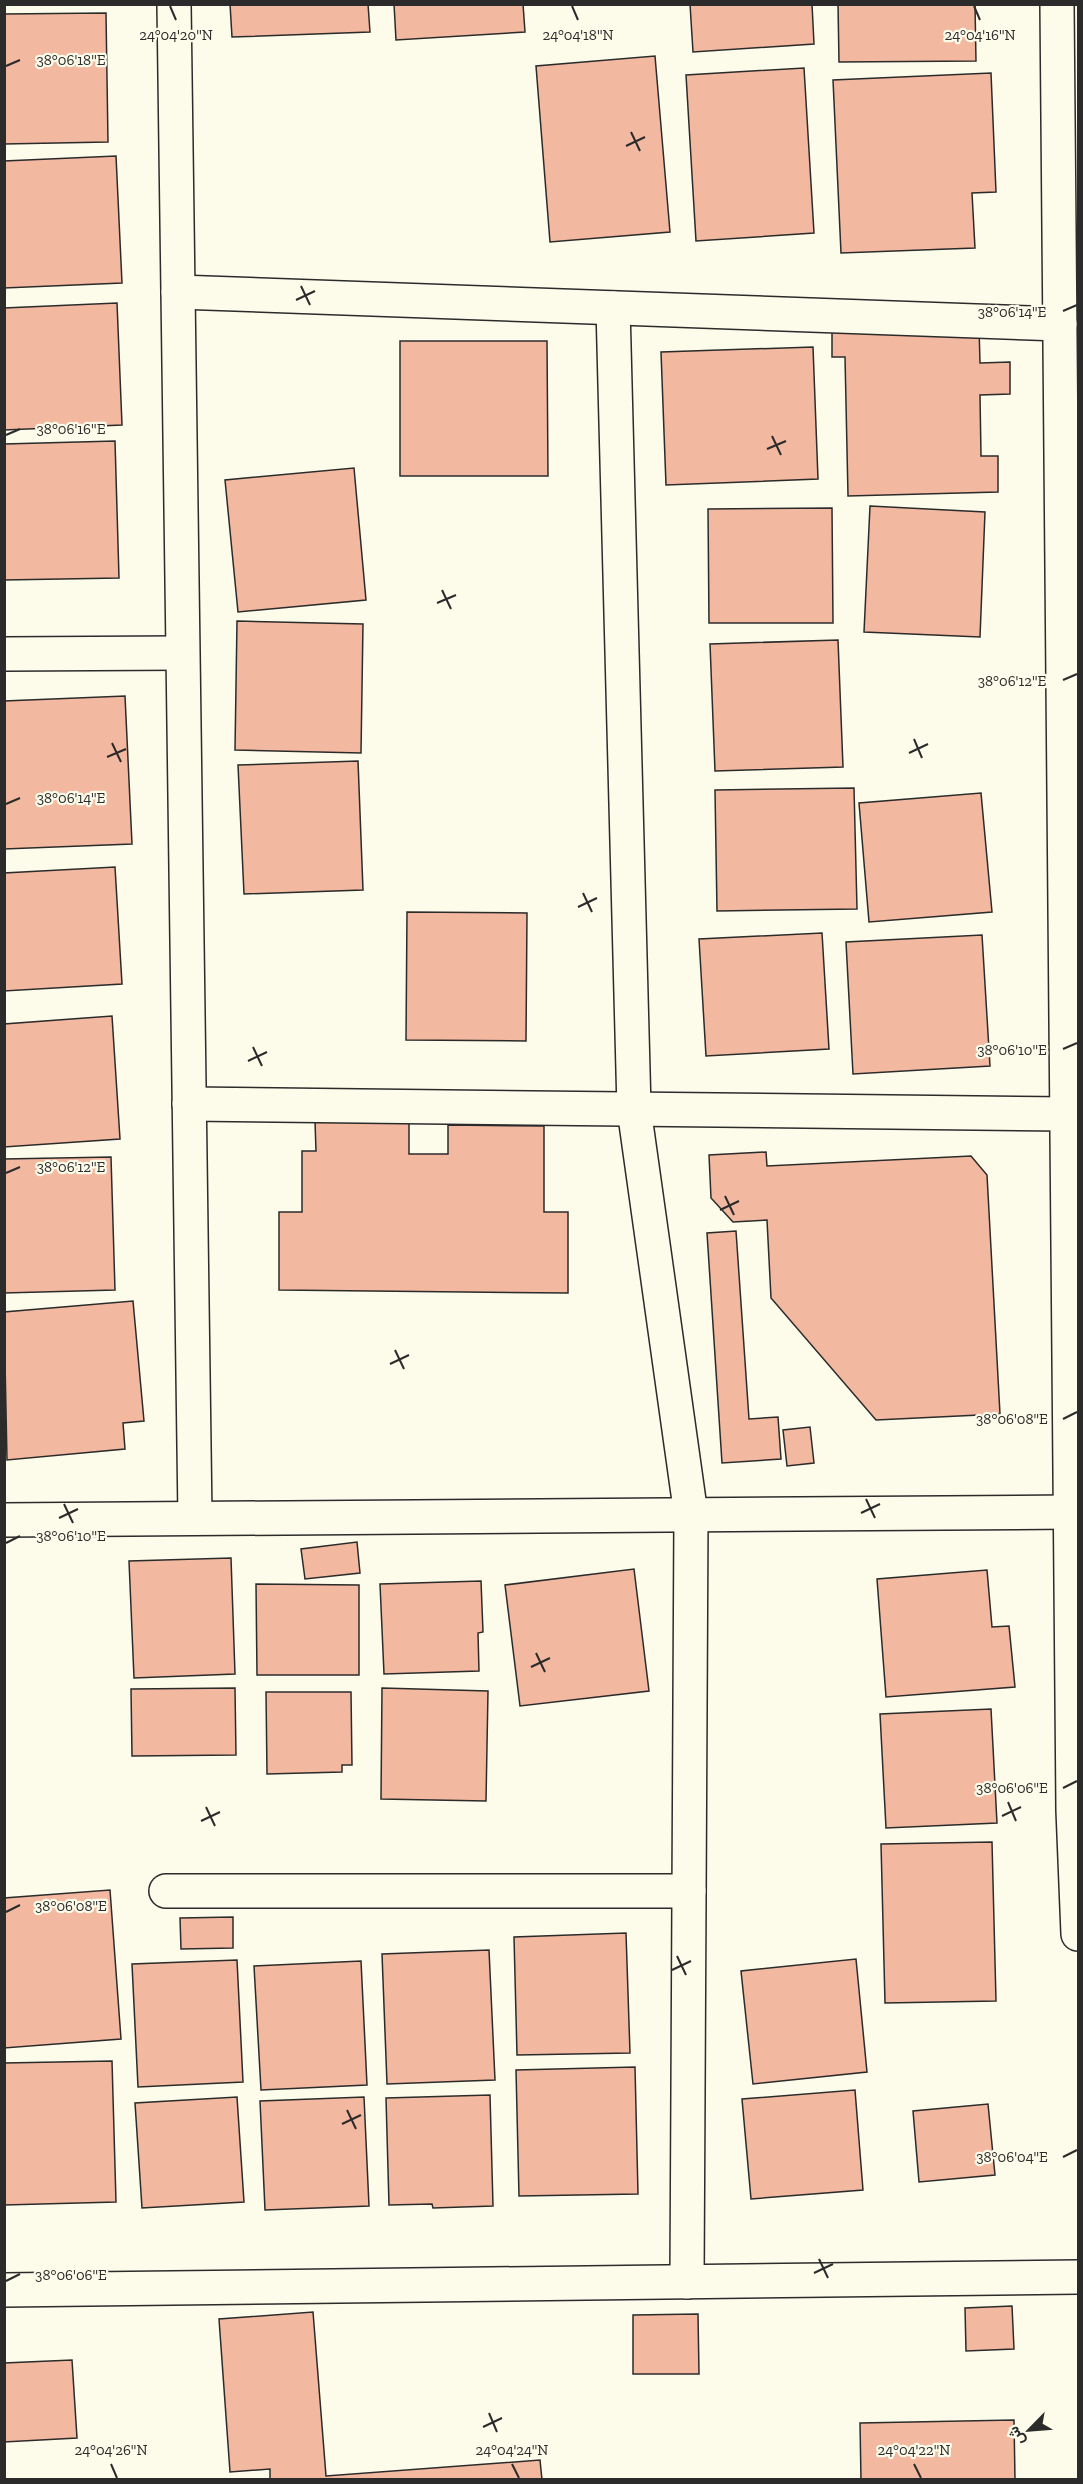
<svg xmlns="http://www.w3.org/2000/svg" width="1083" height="2484" font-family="'Zilla Slab',Vazirmatn,serif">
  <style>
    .building { fill: #f2b8a0; stroke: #2b2b2b; stroke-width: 1.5 }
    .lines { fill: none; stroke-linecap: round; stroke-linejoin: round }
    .street-casing { stroke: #2b2b2b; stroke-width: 36 }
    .street { stroke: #fdfbea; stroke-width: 33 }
    .ticks { fill: none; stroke: #2b2b2b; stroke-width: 2 }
    .ticks-label { font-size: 15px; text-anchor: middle; fill: #2b2b2b; stroke: #fdfbea; stroke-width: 4.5; stroke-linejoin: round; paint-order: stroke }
  </style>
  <rect width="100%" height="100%" fill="#fdfbea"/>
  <g class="building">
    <polygon points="230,4 368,4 370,32 232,37"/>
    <polygon points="394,4 523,4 525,32 396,40"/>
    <polygon points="690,4 812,4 814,44 693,52"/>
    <polygon points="838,4 975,4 976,61 839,62"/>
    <polygon points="106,13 108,142 4,144 4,14"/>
    <polygon points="655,56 670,232 550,242 536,66"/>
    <polygon points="804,68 814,233 696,241 686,75"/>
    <polygon points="991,73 996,192 972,193 975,248 841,253 833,80"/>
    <polygon points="116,156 122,283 4,288 4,161"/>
    <polygon points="117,303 122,425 4,430 4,308"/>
    <polygon points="979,327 980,363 1010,362 1010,394 980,395 981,456 998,456 998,492 848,496 845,357 832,357 832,331"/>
    <polygon points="400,341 547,341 548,476 400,476"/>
    <polygon points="813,347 818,479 666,485 661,352"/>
    <polygon points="115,441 119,578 4,580 4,444"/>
    <polygon points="354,468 366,600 238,612 225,480"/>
    <polygon points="870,506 985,512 980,637 864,632"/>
    <polygon points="832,508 833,623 709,623 708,509"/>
    <polygon points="237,621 363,624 361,753 235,750"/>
    <polygon points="838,640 843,767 715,771 710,644"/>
    <polygon points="125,696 132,844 4,849 4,701"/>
    <polygon points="358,761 363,890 244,894 238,765"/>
    <polygon points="854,788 857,909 717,911 715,790"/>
    <polygon points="981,793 992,912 869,922 859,803"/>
    <polygon points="115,867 122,984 4,991 4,873"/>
    <polygon points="407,912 527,913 526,1041 406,1040"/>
    <polygon points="822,933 829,1049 706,1056 699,939"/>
    <polygon points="982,935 990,1066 853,1074 846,942"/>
    <polygon points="112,1016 120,1139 4,1147 4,1024"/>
    <polygon points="315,1121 409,1121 409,1154 448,1154 448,1125 544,1126 544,1212 568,1212 568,1293 279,1290 279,1212 302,1212 302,1151 316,1151"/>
    <polygon points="766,1152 767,1166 971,1156 987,1175 1000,1414 876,1420 771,1298 767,1220 733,1222 711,1198 709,1155"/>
    <polygon points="111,1157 115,1290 4,1293 4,1159"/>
    <polygon points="736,1231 749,1419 778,1417 781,1459 722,1463 707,1233"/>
    <polygon points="133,1301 144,1421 123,1423 125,1449 7,1460 4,1312"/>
    <polygon points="810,1427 814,1463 787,1466 783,1430"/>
    <polygon points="357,1542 360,1573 305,1579 301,1549"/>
    <polygon points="231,1558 235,1674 134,1678 129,1561"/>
    <polygon points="634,1569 649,1691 520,1706 505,1585"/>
    <polygon points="987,1570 992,1627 1009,1626 1015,1687 886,1697 877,1579"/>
    <polygon points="481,1581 483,1632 478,1633 479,1671 384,1674 380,1584"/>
    <polygon points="256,1584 359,1585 359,1675 257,1675"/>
    <polygon points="235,1688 236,1755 132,1756 131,1689"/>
    <polygon points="382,1688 488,1691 486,1801 381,1799"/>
    <polygon points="266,1692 351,1692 352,1765 342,1765 342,1772 267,1774"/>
    <polygon points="991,1709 997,1823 886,1828 880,1714"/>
    <polygon points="992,1842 996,2001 885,2003 881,1844"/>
    <polygon points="110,1890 121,2039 4,2048 4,1898"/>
    <polygon points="233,1917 233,1948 181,1949 180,1918"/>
    <polygon points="626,1933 630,2053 517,2055 514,1937"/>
    <polygon points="489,1950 495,2080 387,2084 382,1954"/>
    <polygon points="856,1959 867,2072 753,2084 741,1971"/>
    <polygon points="237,1960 243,2082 138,2087 132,1964"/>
    <polygon points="361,1961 367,2085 261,2090 254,1966"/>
    <polygon points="112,2061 116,2202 4,2205 4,2063"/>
    <polygon points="635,2067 638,2194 519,2196 516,2070"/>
    <polygon points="855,2090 863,2190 751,2199 742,2099"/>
    <polygon points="490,2095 493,2206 433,2208 432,2204 389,2205 386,2098"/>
    <polygon points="237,2097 244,2202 142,2208 135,2103"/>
    <polygon points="364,2097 369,2206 265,2210 260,2101"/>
    <polygon points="988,2104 995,2175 919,2182 913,2111"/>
    <polygon points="1012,2306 1014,2349 966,2351 965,2308"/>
    <polygon points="313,2312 326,2476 540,2460 542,2480 270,2480 270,2469 230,2472 219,2319"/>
    <polygon points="698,2314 699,2374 633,2374 633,2315"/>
    <polygon points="72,2360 77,2438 4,2442 4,2363"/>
    <polygon points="1014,2420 1015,2480 861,2480 860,2423"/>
  </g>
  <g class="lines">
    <defs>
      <g id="street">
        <polyline points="174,4 195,1518"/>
        <polyline points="1057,4 1073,1810 1078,1934"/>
        <polyline points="178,292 1060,324"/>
        <polyline points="613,308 634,1109 691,1515 687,2282"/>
        <polyline points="4,654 182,653"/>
        <polyline points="189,1104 1067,1114"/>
        <polyline points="4,1520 1071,1512"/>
        <polyline points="166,1891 689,1891"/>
        <polyline points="4,2290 1078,2277"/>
      </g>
    </defs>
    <use href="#street" class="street-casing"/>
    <use href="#street" class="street"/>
  </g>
  <path class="ticks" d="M170 6 176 20M572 6 578 20M974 6 980 20M6 66 20 60M631 132 640 151M626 146 645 137M301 286 310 305M296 300 315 291M1063 311 1077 305M6 435 20 429M772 436 781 455M767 449 786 441M442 590 451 609M437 603 456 595M1063 680 1077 674M914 739 922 758M112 743 121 762M909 753 928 744M107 757 126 749M6 804 20 798M583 893 592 912M578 907 597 898M253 1047 262 1066M1063 1049 1077 1043M248 1061 267 1052M6 1173 20 1167M725 1196 734 1215M720 1210 739 1201M395 1350 404 1369M390 1364 409 1355M1063 1419 1077 1412M866 1499 875 1518M64 1504 73 1523M861 1513 880 1504M59 1518 78 1509M6 1543 20 1536M536 1653 545 1672M531 1667 550 1658M1063 1788 1077 1781M1008 1802 1016 1821M206 1807 215 1826M1002 1816 1021 1807M201 1821 220 1812M6 1912 20 1905M677 1956 686 1975M672 1970 691 1961M347 2110 356 2129M342 2124 361 2115M1063 2157 1077 2150M819 2259 828 2278M814 2273 833 2264M6 2281 20 2274M489 2413 497 2432M483 2427 502 2418M111 2464 117 2478M512 2464 519 2478M914 2464 921 2478"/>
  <g class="ticks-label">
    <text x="176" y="40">24°04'20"N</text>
    <text x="578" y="40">24°04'18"N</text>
    <text x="980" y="40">24°04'16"N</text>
    <text x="71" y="65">38°06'18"E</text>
    <text x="1012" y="317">38°06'14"E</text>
    <text x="71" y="434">38°06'16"E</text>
    <text x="1012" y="686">38°06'12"E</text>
    <text x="71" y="803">38°06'14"E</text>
    <text x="1012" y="1055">38°06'10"E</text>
    <text x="71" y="1172">38°06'12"E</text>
    <text x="1012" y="1424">38°06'08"E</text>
    <text x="71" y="1541">38°06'10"E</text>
    <text x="1012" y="1793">38°06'06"E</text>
    <text x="71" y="1911">38°06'08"E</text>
    <text x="1012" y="2162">38°06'04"E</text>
    <text x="71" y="2280">38°06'06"E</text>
    <text x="111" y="2455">24°04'26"N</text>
    <text x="512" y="2455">24°04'24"N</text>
    <text x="914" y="2455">24°04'22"N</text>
  </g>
  <rect width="1083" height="2484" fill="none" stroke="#2b2b2b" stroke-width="12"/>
  <g transform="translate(1029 2430) rotate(245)" stroke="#fdfbea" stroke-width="4.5" paint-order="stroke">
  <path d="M0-4.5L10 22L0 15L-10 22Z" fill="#2b2b2b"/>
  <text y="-9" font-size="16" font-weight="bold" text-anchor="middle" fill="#2b2b2b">ش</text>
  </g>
</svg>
